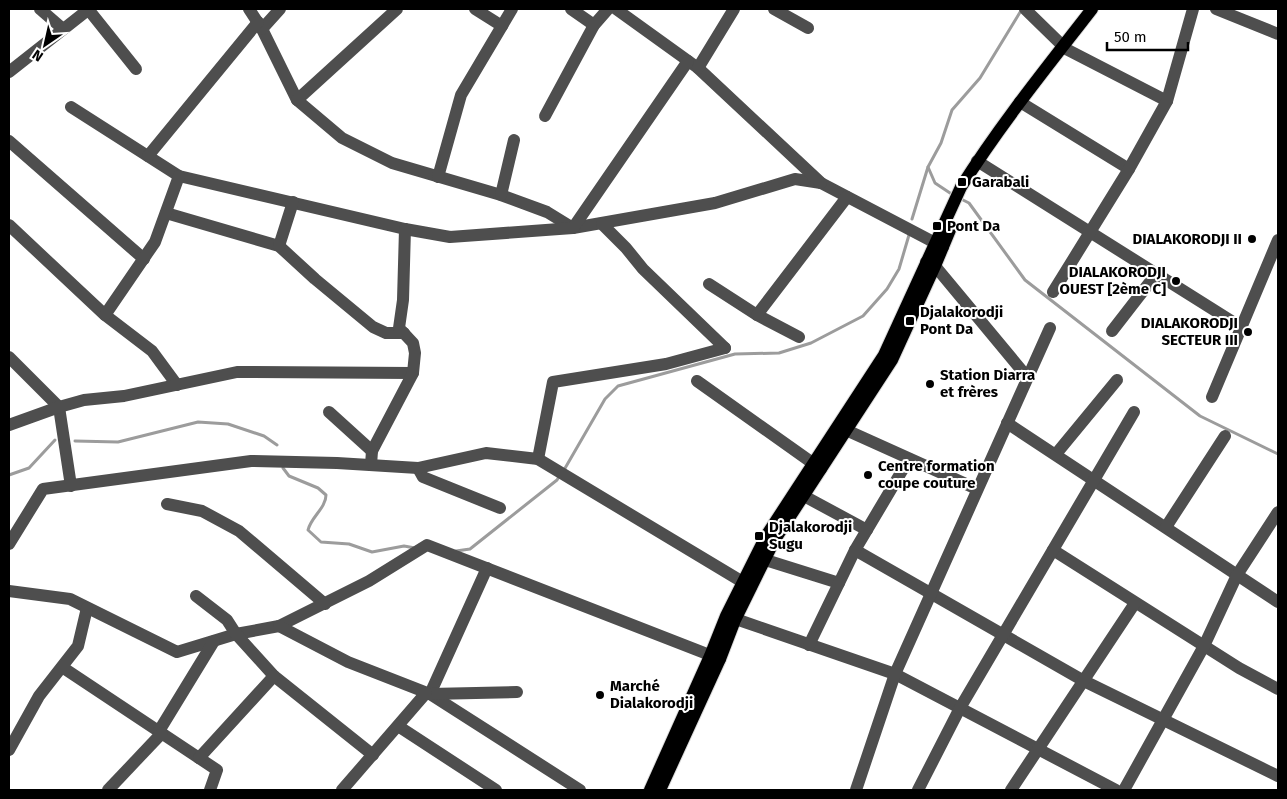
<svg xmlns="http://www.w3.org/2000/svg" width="1287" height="799" font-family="'Fira Sans',sans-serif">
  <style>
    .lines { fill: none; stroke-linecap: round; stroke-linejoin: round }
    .stream { stroke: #9c9c9c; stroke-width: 3 }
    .major-casing { stroke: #dbdbdb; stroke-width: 14 }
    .minor { stroke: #4e4e4e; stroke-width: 12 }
    .major { stroke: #000; stroke-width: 12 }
    .poi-dot { fill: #000; stroke: #fff; stroke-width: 2 }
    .labels { text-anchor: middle; stroke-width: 4; stroke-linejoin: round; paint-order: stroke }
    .poi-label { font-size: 15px; font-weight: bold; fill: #000; stroke: #fff; text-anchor: start }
  </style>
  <rect width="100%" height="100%" fill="#fff"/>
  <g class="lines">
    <g class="stream">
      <polyline points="928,167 935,183 953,195"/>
      <polyline points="959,198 969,203 1025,280 1200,416 1278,454"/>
      <polyline points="912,219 928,167 941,143 952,110 980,78 1022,9"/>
      <polyline points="75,441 118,442 198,422 228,424 264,436 277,445"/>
      <path d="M283 468 289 476 318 488 326 495C326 508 311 517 308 530L321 542 349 544 372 552 404 546 415 548"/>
      <polyline points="564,470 605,399 618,386 735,354 779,353 811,343 863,316 887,289 899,269 909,235"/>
      <polyline points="9,475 29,468 55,440"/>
      <polyline points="456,551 470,549 557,480 560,475"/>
    </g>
    <defs>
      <g id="major">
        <path d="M650 790 710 656 726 616 766 536 884 355 961 187C1000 125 1047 67 1092 9"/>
        <polyline points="660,790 720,659 735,620 774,541 892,360 935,266 950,230"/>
      </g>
    </defs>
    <use href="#major" class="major-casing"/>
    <g class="minor">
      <polyline points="40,9 63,29"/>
      <polyline points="88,9 136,69"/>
      <polyline points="249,9 262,29 297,100 342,138 392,163 501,195 547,212 573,228 715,203 795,179 821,183 943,247"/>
      <polyline points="475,9 502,26"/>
      <polyline points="571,9 594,25"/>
      <polyline points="616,9 698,68 821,183"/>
      <polyline points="774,9 808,28"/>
      <polyline points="1025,9 1066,49 1167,101"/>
      <polyline points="1216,9 1278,34"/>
      <polyline points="262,29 280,9"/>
      <polyline points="698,68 734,9"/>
      <polyline points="9,72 89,9"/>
      <polyline points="297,100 397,9"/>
      <polyline points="1020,102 1129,169"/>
      <polyline points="71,107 179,176 405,229 450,237 573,228 688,61"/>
      <polyline points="545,116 594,25 608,9"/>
      <polyline points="9,141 144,259"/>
      <polyline points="148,156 258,22"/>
      <polyline points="977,161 1241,327"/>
      <polyline points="438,177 461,95 512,9"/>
      <polyline points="501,195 514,140"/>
      <polyline points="166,213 279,246 315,279 373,327 386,333 404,333"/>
      <polyline points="602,224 626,248 643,269 725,348"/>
      <polyline points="9,225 105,315 152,351 177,385"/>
      <polyline points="279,246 293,202"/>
      <polyline points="926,262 935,266 1028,378"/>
      <polyline points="709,284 757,315 799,337"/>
      <polyline points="1053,292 1129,169 1167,101 1193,9"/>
      <polyline points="105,315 155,242 179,176"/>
      <polyline points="757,315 847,197"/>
      <polyline points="1112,331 1157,273"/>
      <polyline points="9,357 59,407 71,486"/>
      <polyline points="697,381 821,469"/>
      <polyline points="1212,397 1278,240"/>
      <polyline points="329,412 372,451"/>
      <polyline points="1007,423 1278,602"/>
      <polyline points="9,425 59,407 84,400 124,396 237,372 413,373"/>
      <polyline points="846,430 977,489"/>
      <polyline points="1056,454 1117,380"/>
      <polyline points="538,459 553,382 666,364 725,348"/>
      <polyline points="371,465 372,451 413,373 415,353 413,343 399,328 403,300 405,229"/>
      <polyline points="418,468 423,477 500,508"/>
      <polyline points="804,496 867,530"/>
      <polyline points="167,504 202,511 239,531 325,604"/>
      <polyline points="1166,527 1225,436"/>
      <polyline points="9,544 43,489 251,461 337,463 418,468 486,453 538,459 751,587"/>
      <polyline points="855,550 1084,681 1278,776"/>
      <polyline points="1053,550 1239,668 1278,689"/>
      <polyline points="756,557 839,583"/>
      <polyline points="9,591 70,599 177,652 236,634 279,626 369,581 427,545 720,659"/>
      <polyline points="196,596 227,620 236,634 274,676 373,755"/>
      <polyline points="727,616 895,674 1116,790"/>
      <polyline points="279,626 348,662 430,694 580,790"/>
      <polyline points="809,645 855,550 909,459"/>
      <polyline points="62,667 217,770 210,790"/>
      <polyline points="430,694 487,568"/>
      <polyline points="430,694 517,692"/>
      <polyline points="398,726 496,790"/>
      <polyline points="159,731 214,641"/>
      <polyline points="9,750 39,696 78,646 87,608"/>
      <polyline points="199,758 274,676"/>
      <polyline points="108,790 162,733"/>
      <polyline points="342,790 426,693"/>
      <polyline points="856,790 895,674 1050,328"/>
      <polyline points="918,790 960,708 1134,412"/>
      <polyline points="1011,790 1135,603"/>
      <polyline points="1124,790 1204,646 1237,575 1278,512"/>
    </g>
    <use href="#major" class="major"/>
  </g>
  <g class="poi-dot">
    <rect x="957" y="177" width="10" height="10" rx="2.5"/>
    <rect x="932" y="221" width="10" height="10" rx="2.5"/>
    <circle cx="1252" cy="239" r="5"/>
    <circle cx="1176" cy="281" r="5"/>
    <rect x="905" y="316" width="10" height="10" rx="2.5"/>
    <circle cx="1248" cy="332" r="5"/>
    <circle cx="930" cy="384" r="5"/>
    <circle cx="868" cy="475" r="5"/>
    <rect x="754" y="531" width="10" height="10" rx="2.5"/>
    <circle cx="600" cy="695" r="5"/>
  </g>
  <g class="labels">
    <g class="poi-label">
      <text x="972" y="187">Garabali</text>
      <text x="947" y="231">Pont Da</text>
      <text x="1242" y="244" text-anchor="end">DIALAKORODJI II</text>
      <text x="1166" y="277" text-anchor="end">DIALAKORODJI<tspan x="1166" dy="17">OUEST [2ème C]</tspan></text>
      <text x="920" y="317">Djalakorodji<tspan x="920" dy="17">Pont Da</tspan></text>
      <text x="1238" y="328" text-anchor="end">DIALAKORODJI<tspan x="1238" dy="17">SECTEUR III</tspan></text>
      <text x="940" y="380">Station Diarra<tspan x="940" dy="17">et frères</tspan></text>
      <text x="878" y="471">Centre formation<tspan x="878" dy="17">coupe couture</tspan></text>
      <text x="769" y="532">Djalakorodji<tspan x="769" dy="17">Sugu</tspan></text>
      <text x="610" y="691">Marché<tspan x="610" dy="17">Dialakorodji</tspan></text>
    </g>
  </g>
  <rect width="1287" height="799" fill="none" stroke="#000000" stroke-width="20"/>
  <g transform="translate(45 45) rotate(214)" stroke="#ffffff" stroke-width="4" paint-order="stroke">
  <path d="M0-4L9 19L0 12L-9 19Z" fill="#000000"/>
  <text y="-8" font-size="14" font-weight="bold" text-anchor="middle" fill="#000000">N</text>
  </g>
  <path d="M1107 42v8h81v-8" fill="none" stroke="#000000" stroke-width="2.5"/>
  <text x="1114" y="42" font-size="15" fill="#000000" stroke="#ffffff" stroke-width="4" paint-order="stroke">50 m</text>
</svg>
